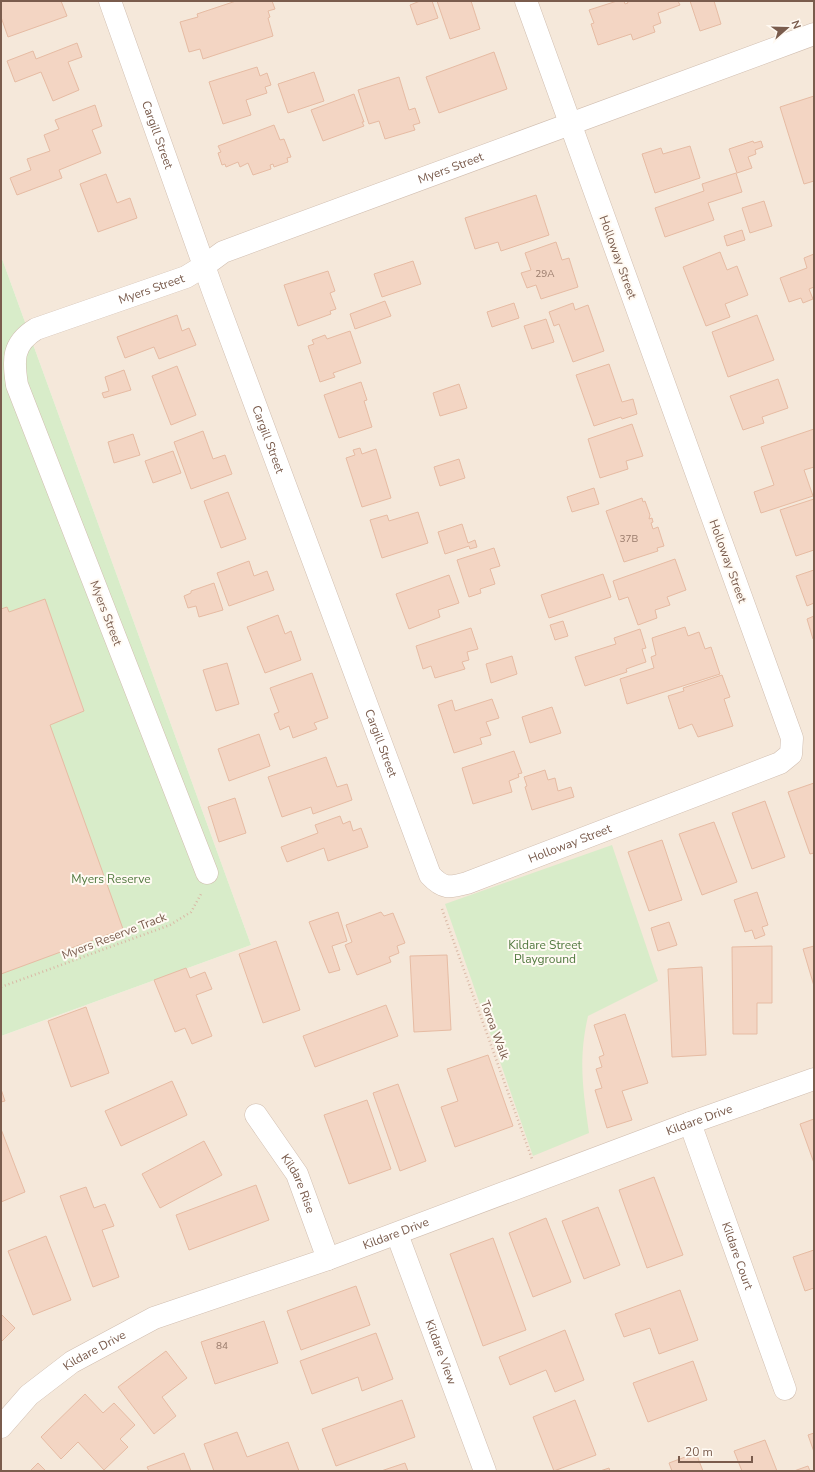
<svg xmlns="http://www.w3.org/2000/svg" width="815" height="1472" font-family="'Nunito Sans',sans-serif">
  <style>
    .residential { fill: #f5e8da }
    .green { fill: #d8ecc9 }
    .building { fill: #f3d5c3; stroke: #e6bba3 }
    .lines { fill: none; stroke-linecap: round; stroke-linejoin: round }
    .street-casing { stroke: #d1beb0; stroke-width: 23 }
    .path { stroke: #d9b8a5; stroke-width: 2.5; stroke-dasharray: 1 3; stroke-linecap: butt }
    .street { stroke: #fff; stroke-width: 22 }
    .labels { text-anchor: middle; stroke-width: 4; stroke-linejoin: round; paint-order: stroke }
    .number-label { font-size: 10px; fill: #987a6a }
    .street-label { font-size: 12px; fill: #7a5c4d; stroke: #fffaf3 }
    .park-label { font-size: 12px; fill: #537a41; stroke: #fffaf3 }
  </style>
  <rect width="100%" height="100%" fill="#fdf6ec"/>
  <polygon class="residential" points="1,1 814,1 814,1471 1,1471 1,1036 251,945 1,256"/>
  <g class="green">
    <polygon points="1,256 251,945 1,1036"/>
    <path d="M612 845 658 981 588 1016C578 1060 583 1089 589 1133L533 1156 445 904Z"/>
  </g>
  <g class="building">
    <polygon points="1,1 61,1 67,16 8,37 1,17"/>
    <polygon points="236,1 272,1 275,9 268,11 270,17 268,18 273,36 203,59 200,49 189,52 180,22 198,17 197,14"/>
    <polygon points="420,1 432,1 438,18 417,25 410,5"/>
    <polygon points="437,1 471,1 480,29 450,39"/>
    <polygon points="617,1 624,1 625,4 628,3 627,1 678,1 680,5 658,13 661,23 653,26 655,32 633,40 631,34 598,45 591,24 594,23 589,10"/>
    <polygon points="690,1 714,1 721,24 700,31"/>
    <polygon points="77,43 82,57 68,62 79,90 53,101 41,72 15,82 7,61 33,51 36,59"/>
    <polygon points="494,52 507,89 439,113 426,77"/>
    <polygon points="257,67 260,76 267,73 271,85 265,87 267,93 246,100 251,115 223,124 209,82"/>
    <polygon points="314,72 324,101 288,113 278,84"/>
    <polygon points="399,77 409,110 415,108 420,123 413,125 415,130 385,139 379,121 369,124 358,90"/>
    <polygon points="354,94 364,122 362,122 364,126 323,141 311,110"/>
    <polygon points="814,96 814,181 804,184 780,107"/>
    <polygon points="95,105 102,126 92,130 101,153 59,170 62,178 17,195 10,178 31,170 27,159 50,151 44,135 59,129 55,120"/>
    <polygon points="274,125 280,140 284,139 291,157 287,158 288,162 274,167 273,164 270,165 271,169 253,175 248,163 240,167 238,162 226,167 225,164 222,165 218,153 221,152 218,146"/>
    <polygon points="753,141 754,143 761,141 763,147 755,150 756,154 748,157 752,168 737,173 729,149"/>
    <polygon points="690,146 700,178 655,193 642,154 661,148 663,154"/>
    <polygon points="736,173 742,192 708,203 714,220 665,237 655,208 704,191 702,184"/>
    <polygon points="106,174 117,203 130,198 137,218 98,232 80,184"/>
    <polygon points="536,195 549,235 501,251 498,242 475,249 465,218"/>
    <polygon points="764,201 772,226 750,233 742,208"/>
    <polygon points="742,230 745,240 727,246 724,236"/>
    <polygon points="556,242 562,260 569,258 578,287 541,299 536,285 527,288 521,273 531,270 525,253"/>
    <polygon points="720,252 727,270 737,266 748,295 725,304 730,317 706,326 683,267"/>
    <polygon points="814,254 814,287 809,289 813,299 803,303 801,298 789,302 780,278 807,268 804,258"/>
    <polygon points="413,261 421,284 382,297 374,274"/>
    <polygon points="328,271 335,291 330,293 336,309 330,311 331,314 298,326 284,285"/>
    <polygon points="385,301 391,316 355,329 350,314"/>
    <polygon points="514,303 519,318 492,327 487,312"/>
    <polygon points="573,303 575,310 588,305 604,351 573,362 559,324 554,326 549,312"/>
    <polygon points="177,315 182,331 189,328 196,345 159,359 154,347 125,358 117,337"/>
    <polygon points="757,315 774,360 728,377 712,332"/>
    <polygon points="546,319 554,342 532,349 524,326"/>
    <polygon points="350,331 361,363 333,373 335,377 320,382 308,346 314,344 312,340 325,335 327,339"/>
    <polygon points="609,364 622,402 633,399 637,414 622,419 621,417 594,426 576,375"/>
    <polygon points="177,366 196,415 171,425 152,376"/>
    <polygon points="124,370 131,390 104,398 102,393 109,391 105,377"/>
    <polygon points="778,379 788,408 762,417 764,423 743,430 730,396"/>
    <polygon points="361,382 367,400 364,401 372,427 339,438 324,395"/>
    <polygon points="459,384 467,408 440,416 433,393"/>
    <polygon points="632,424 643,456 626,461 628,469 600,478 588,439"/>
    <polygon points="814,429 814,467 804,470 813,496 761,513 754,492 774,485 761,447"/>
    <polygon points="203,431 213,459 225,455 232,474 191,489 174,442"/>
    <polygon points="133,434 140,455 114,463 108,442"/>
    <polygon points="360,448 362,454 376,449 391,498 362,507 346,458 355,455 353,450"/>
    <polygon points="173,451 181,473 153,483 145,461"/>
    <polygon points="459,459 465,478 440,486 434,467"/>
    <polygon points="594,488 599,504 572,512 567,497"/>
    <polygon points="228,492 246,539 221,548 204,501"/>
    <polygon points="642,498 643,502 645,501 650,515 649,519 652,518 653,522 651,523 653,529 658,527 664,546 657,548 658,551 624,562 606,511"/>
    <polygon points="814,499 814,550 796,556 780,510"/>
    <polygon points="418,512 428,543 382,558 370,520 387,515 389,521"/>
    <polygon points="462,524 468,543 475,540 477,547 470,549 469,546 445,554 438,532"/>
    <polygon points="494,548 500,566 490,569 495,584 480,589 481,593 469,597 457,560"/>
    <polygon points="675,559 686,590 667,597 670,605 655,610 657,618 638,625 628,597 619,600 613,581"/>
    <polygon points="249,561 254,576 267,571 274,590 229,606 217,573"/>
    <polygon points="814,570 814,603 807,606 796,576"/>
    <polygon points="603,574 611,597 549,618 541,595"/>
    <polygon points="449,575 459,603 438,610 440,617 409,629 396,594"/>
    <polygon points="214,583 223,610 199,617 196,606 188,608 184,596 191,593 191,591"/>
    <polygon points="45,599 84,711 50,725 123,929 1,974 1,609 7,607 9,612"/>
    <polygon points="278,615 285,634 291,631 301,660 265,673 247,627"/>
    <polygon points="814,616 814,639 813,639 807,619"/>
    <polygon points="563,621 568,636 555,640 550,625"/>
    <polygon points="685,627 688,636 699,632 705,649 711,647 720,674 627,704 620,679 654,668 651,657 656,655 652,638"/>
    <polygon points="471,628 478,649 467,652 469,660 462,662 465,669 435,678 431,666 423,669 416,646"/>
    <polygon points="640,629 646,648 642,649 646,662 626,669 627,672 585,686 575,657 616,644 614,638"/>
    <polygon points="512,656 517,674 491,683 486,664"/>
    <polygon points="227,663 239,704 216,711 203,670"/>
    <polygon points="312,673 328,718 314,723 317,729 293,738 289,726 280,730 274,714 279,712 270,688"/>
    <polygon points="722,675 730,697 724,699 733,726 698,737 692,724 679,729 668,696 684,691 683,688"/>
    <polygon points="492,699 499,718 486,722 491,735 480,738 482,744 454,753 438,705 452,700 455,711"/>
    <polygon points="552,707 561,733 530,743 522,717"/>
    <polygon points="259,734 270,766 229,781 218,749"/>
    <polygon points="514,751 522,773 518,774 519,777 509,781 512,792 473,804 462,768"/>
    <polygon points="326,757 337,787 347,784 352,800 313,814 311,807 282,817 268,777"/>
    <polygon points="545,770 548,780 555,778 558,791 571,787 574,797 532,810 525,787 527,786 524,777"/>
    <polygon points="814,783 814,853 810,854 788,792"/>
    <polygon points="235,798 246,833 219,842 208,807"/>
    <polygon points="765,801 785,857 752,869 732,813"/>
    <polygon points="340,816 343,824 350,821 353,831 361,828 368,847 328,861 324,848 287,862 281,847 318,833 315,825"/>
    <polygon points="714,822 737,882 702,895 679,834"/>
    <polygon points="662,840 682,900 649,911 628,852"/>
    <polygon points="757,892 768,925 762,927 765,935 755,939 752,930 745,932 734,900"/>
    <polygon points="338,912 347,941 332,946 340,970 329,973 309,922"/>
    <polygon points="381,912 384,916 393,913 405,943 397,946 399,953 389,957 391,962 357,975 345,945 352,942 346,925"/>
    <polygon points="669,922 677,945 658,951 651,928"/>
    <polygon points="276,941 300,1010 263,1023 239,954"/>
    <polygon points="772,946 772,1003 757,1003 757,1034 733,1034 732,947"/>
    <polygon points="814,946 814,986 803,949"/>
    <polygon points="447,955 451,1030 414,1032 410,956"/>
    <polygon points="702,967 706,1055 672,1057 668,969"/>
    <polygon points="186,968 190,978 205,972 212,989 196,995 212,1036 192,1044 185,1028 175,1032 154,980"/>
    <polygon points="386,1005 398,1036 315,1067 303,1036"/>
    <polygon points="86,1007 109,1073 71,1087 48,1021"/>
    <polygon points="625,1014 648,1083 622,1091 632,1120 607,1128 595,1090 602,1088 596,1069 602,1067 599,1057 604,1055 594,1025"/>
    <polygon points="488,1055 513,1126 455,1147 441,1107 458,1101 447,1069"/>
    <polygon points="172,1081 187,1115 121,1146 105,1111"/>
    <polygon points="398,1084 426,1161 400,1171 373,1093"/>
    <polygon points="1,1089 5,1101 1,1102"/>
    <polygon points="367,1100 391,1169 349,1184 324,1115"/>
    <polygon points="814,1119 814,1163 800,1124"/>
    <polygon points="1,1129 25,1192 1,1202"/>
    <polygon points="204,1141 222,1175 160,1208 142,1174"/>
    <polygon points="654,1177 683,1255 647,1268 619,1190"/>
    <polygon points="256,1185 269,1220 189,1250 176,1215"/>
    <polygon points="86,1187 94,1208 105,1204 114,1226 102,1230 119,1277 93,1287 60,1196"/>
    <polygon points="598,1207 620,1265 584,1279 562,1221"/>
    <polygon points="546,1218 571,1282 533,1297 509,1233"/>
    <polygon points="46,1236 71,1300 33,1315 8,1251"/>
    <polygon points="493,1238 526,1330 483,1346 450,1254"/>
    <polygon points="814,1250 814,1288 805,1291 793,1257"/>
    <polygon points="356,1286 370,1325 301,1350 287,1311"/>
    <polygon points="680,1290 698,1340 659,1354 650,1328 624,1337 615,1314"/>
    <polygon points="1,1314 15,1328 1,1342"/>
    <polygon points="264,1321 278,1363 215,1384 201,1342"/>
    <polygon points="565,1330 584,1380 555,1392 546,1370 510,1385 499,1357"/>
    <polygon points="376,1333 393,1379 362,1391 358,1377 312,1394 300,1361"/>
    <polygon points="166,1351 187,1378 162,1397 176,1416 154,1434 118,1387"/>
    <polygon points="693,1361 707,1400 648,1422 633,1383"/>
    <polygon points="85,1394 103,1413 114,1403 135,1425 120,1439 128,1447 104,1470 78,1442 61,1459 41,1437"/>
    <polygon points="402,1400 415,1437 336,1466 322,1429"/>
    <polygon points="575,1400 596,1455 554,1471 533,1417"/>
    <polygon points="237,1432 247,1457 288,1442 299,1471 214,1471 204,1444"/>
    <polygon points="814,1433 814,1452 808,1435"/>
    <polygon points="765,1440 777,1471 742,1471 734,1451"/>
    <polygon points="184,1453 191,1471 149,1471 147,1467"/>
    <polygon points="696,1453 703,1471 672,1471 669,1463"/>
    <polygon points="38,1463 46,1471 30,1471"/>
    <polygon points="405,1463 408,1471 381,1471"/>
    <polygon points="808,1466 810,1471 794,1471"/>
    <polygon points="609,1468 610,1471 600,1471"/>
  </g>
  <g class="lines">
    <defs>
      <g id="street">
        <path id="s1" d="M110 1 213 291 430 875C443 889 449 888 467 883L780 763 791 754 792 738 526 1"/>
        <path id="s2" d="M207 873 17 385C13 360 12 344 36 329L186 277 204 266 223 252 814 34"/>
        <path id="s3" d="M256 1115 297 1174 328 1259"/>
        <path id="s4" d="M690 1123 785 1389"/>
        <path id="s5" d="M397 1234 485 1471"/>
        <path id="s6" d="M1 1427 29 1395 72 1362 154 1318 328 1259 690 1123 814 1079"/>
      </g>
    </defs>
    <use href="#street" class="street-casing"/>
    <g class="path">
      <polyline points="442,909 532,1159"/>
      <polyline points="1,987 170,925 191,912 201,894"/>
    </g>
    <use href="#street" class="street"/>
  </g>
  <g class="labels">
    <g class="number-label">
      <text x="545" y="277">29A</text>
      <text x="629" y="542">37B</text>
      <text x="222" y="1349">84</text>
    </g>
    <g class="street-label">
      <text dy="4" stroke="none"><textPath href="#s1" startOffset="142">Cargill Street</textPath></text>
      <text dy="4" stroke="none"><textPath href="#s2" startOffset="1034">Myers Street</textPath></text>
      <text transform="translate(618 257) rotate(70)" y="4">Holloway Street</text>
      <text dy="4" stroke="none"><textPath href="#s2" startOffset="710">Myers Street</textPath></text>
      <text dy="4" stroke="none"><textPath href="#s1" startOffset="466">Cargill Street</textPath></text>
      <text transform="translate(728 561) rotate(70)" y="4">Holloway Street</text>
      <text transform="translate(106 613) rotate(69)" y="4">Myers Street</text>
      <text dy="4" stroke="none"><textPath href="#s1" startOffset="790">Cargill Street</textPath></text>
      <text dy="4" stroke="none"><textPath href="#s1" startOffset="1082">Holloway Street</textPath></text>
      <text transform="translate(114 936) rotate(-21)" y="4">Myers Reserve Track</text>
      <text transform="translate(495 1030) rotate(70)" y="4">Toroa Walk</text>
      <text dy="4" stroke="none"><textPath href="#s6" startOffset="770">Kildare Drive</textPath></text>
      <text dy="4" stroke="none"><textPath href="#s3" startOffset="81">Kildare Rise</textPath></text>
      <text dy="4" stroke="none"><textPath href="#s6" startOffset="446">Kildare Drive</textPath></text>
      <text dy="4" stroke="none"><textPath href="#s4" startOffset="141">Kildare Court</textPath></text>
      <text dy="4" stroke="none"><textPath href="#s6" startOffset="122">Kildare Drive</textPath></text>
      <text dy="4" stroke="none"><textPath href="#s5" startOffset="126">Kildare View</textPath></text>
    </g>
    <g class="park-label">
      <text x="111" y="883">Myers Reserve</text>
      <text x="545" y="949">Kildare Street<tspan x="545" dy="14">Playground</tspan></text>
    </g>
  </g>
  <rect width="815" height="1472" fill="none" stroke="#7a5c4d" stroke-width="4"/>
  <g transform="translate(787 28) rotate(70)" stroke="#fffaf3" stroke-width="3" paint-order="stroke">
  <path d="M0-3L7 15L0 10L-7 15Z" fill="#7a5c4d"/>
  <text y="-6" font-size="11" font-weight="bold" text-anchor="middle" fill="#7a5c4d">N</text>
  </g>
  <path d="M679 1456v6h73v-6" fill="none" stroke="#7a5c4d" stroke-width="2"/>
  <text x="685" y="1456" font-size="12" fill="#7a5c4d" stroke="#fffaf3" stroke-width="3" paint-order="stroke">20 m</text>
</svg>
